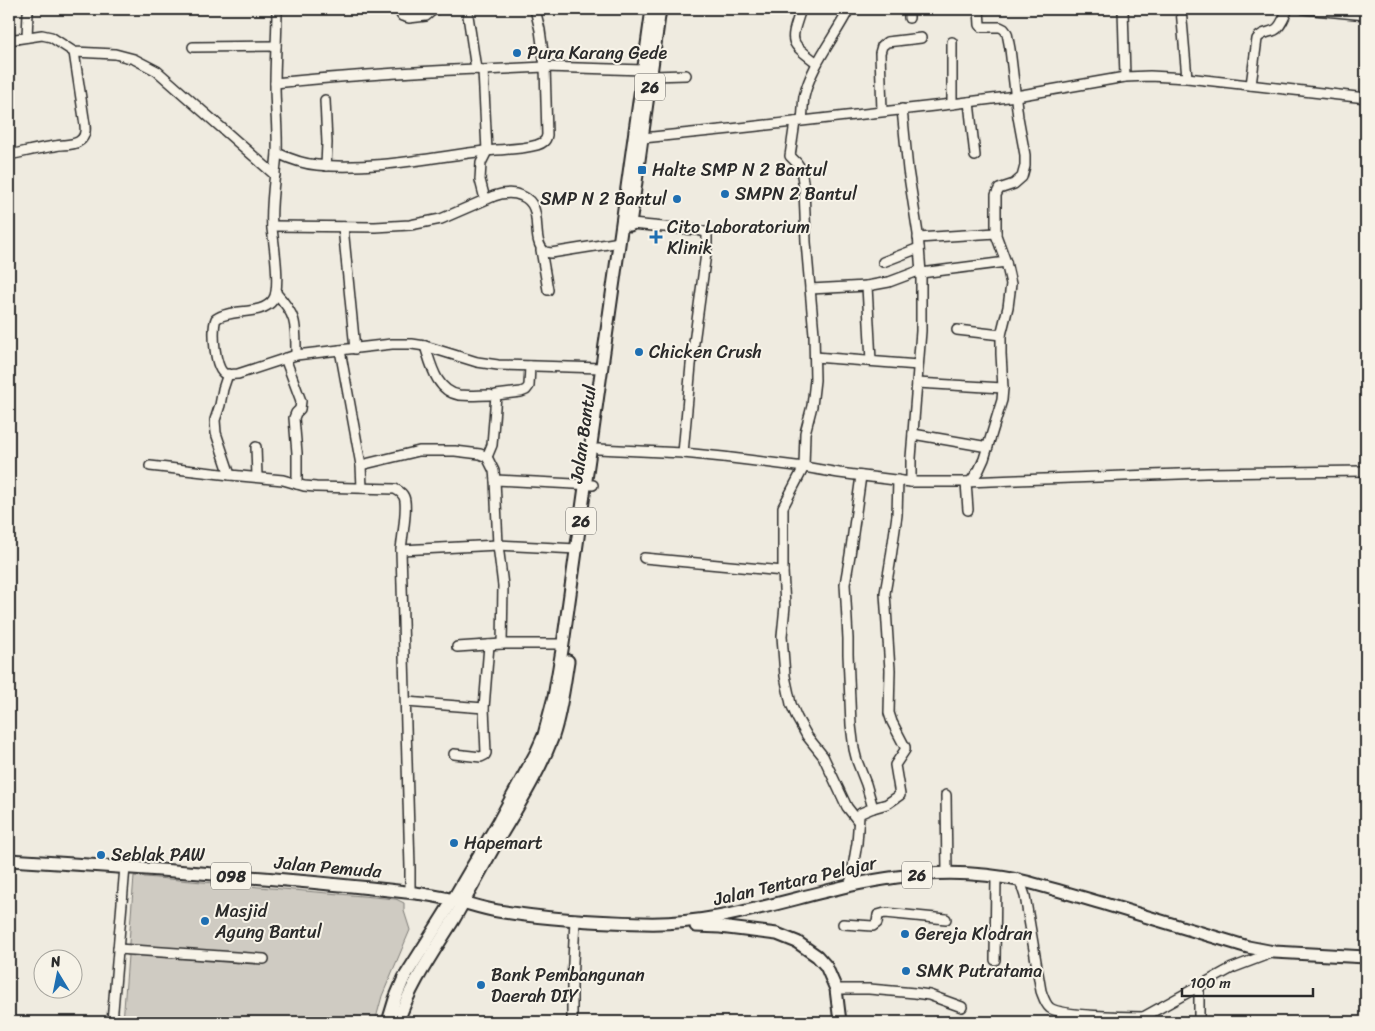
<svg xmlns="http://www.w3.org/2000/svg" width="1375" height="1031" font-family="Sriracha,sans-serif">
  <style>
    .green { fill: #cfcbc2; stroke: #7d7b76 }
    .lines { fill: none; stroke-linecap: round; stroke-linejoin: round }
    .minor-casing { stroke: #2b2b2b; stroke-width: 12 }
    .major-casing { stroke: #2b2b2b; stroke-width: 15 }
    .minor { stroke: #f7f3e8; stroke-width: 9 }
    .major { stroke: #f7f3e8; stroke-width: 11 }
    .poi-dot { fill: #1f6fb2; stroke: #f7f3e8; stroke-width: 2 }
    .labels { text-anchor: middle; stroke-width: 4; stroke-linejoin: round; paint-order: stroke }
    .shield { fill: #f7f3e8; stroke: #686764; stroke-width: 1 }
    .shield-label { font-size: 16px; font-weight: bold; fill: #2b2b2b }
    .poi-label { font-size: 18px; fill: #2b2b2b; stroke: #f7f3e8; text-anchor: start }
    .street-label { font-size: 18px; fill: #2b2b2b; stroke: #f7f3e8 }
  </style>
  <rect width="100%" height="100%" fill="#efebe0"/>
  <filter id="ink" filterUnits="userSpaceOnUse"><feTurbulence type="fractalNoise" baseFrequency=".02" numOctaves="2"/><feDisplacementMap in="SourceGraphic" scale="10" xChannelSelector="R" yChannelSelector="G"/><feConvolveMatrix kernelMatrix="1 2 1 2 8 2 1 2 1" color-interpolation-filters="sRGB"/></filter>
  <g filter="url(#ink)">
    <polygon class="green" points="134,876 396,899 404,903 404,911 410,930 382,996 375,1022 123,1022"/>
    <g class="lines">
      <defs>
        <g id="minor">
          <path d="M277 9C277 34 275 60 275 85 275 107 278 131 277 153 275 178 270 204 272 229 274 244 281 289 273 300 262 316 230 308 216 319 212 328 214 369 225 374 229 375 234 374 238 374L296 355 392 344H412L425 346 477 362 498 365 602 368"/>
          <polyline points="398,9 402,16 409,18 426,16 433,10 437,9"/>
          <polyline points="467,9 476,69"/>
          <path d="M801 9C790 43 788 41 817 63"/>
          <polyline points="1123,9 1125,77"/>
          <polyline points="1181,9 1187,78"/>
          <polyline points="1304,9 1366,15"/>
          <polyline points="909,18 909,9"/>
          <polyline points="27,37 28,13"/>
          <polyline points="9,40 42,35 51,37 74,52 115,54 134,59 157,71 275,175"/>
          <polyline points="193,47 276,46"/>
          <polyline points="483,70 487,151 481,163 480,180 485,199"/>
          <polyline points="652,76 686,75"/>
          <path d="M275 83C342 76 408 72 476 69L483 70 545 67 644 70"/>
          <path d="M1251 85 1257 39C1262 32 1268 33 1275 30 1281 27 1285 15 1288 9"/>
          <polyline points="325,100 327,143 326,166"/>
          <polyline points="969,102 975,156"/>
          <polyline points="952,104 952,42"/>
          <polyline points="902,109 908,170 918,234 921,273 921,331 911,458 911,482"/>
          <polyline points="882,111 880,53 882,46 887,42 921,38"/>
          <path d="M802 120C803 113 803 104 804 97 811 65 835 37 849 9"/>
          <polyline points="795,122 790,156 797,163 801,169 804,188 806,242 814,334 815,380 812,406 805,433 804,467 783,507 783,571 785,606 782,636 785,676 791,704 797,718 807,736 823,756 847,807 858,821"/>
          <polyline points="643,138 740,128 952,104 1016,96 1125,77 1150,76 1187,78 1366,98"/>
          <path d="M277 153C290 159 302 164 317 165 373 170 429 158 484 151 501 149 520 150 537 145 543 143 546 141 547 135L545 67 540 30 535 9"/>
          <path d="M9 155C24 152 39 148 55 146 62 144 71 146 78 142 84 139 86 132 85 125L74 52"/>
          <polyline points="631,224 697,230 705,232 707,235 707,246 691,365 683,453"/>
          <path d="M272 226 375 227 410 225 441 219 494 196C503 193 513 192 522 196 546 206 529 239 545 252L551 253 614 243 620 241"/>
          <polyline points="343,227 355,349"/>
          <polyline points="918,238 996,233"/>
          <polyline points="541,250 548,290"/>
          <polyline points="883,262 919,248"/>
          <polyline points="921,273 1006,262"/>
          <polyline points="810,289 867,286"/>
          <path d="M276 293C297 316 296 324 296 355"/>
          <polyline points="957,330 1001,335"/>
          <path d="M425 346C431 364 436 391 459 395 469 396 480 395 490 395"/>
          <polyline points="340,350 361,465 362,488"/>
          <polyline points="815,357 918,365"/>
          <polyline points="285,358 301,401 300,409 296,413 294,418 297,453 297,484"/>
          <polyline points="871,361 867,286 889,282 921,270"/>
          <polyline points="228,374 223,389 220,405 215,420 216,433 230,475"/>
          <polyline points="917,383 1003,388"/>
          <polyline points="913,434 988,447"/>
          <polyline points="256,447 257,477"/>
          <polyline points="598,449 683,453 723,457 804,467 839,473 911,482 966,482 1206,473 1366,471"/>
          <polyline points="487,457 492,445 496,395 521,392 526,390 529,386 530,366"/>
          <polyline points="361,465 419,451 455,451 480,454 487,457 494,471 495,480 498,545 503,586 502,644"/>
          <path d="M150 466 230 475 283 480 304 486 316 487 395 489C399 491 402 492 404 497 408 506 402 538 401 550L410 868V892"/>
          <polyline points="495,480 593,485"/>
          <polyline points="971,481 979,470 984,459 1002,400 1003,388 1001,354 1001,335 1008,307 1011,284 1006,262 996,235 996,195 999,189 1014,184 1022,177 1025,166 1025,155 1018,117 1010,49 1007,33 1004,29 1000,27 982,27 980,25 979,9"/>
          <polyline points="966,482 968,510"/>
          <polyline points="401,550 498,545 577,549"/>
          <polyline points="644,558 783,571"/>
          <polyline points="457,647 502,644 563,644"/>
          <polyline points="406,702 484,708"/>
          <polyline points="454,754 481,757 485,755 486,753 484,708 489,645"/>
          <polyline points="946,795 947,873"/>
          <polyline points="873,808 887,804 900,795 895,765 905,750 905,747 892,722 889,713 890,670 885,593 890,564 897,515 898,480"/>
          <path d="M1020 881 1025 896 1041 991C1043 996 1045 1004 1050 1008 1061 1016 1125 1017 1143 1017"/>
          <polyline points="850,885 857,843 859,816 861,813 873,808 866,784 857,761 854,749 851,725 848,654 848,639 846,601 845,584 850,555 861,476"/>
          <polyline points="843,924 873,926 877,923 878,915 885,913 946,919"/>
          <polyline points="118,949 264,959"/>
          <polyline points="995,960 996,877"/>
          <polyline points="836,989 869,989 915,993 929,995 962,1007"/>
          <polyline points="1138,1020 1232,968 1274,952"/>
          <polyline points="112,1022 125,867"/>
          <polyline points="572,1022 572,984 575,919"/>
          <polyline points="1199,1022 1199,986"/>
        </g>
        <g id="major">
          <polyline points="630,225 660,9"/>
          <path d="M9 860C141 868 274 877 406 892 422 893 439 897 455 900 470 904 484 909 498 911 546 919 595 922 643 923 730 926 812 888 897 877 939 871 982 872 1023 881 1052 888 1080 897 1108 905 1155 919 1201 933 1248 947L1274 952 1366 957"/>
          <polyline points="696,926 720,927 777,934 797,942 817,956 826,966 836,989 840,1022"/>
          <polyline points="388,1022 395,999 404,978 445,913 499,821 536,753 544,735 554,697 563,644 652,9"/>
          <path d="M398 1022C410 985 433 953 454 919 469 893 483 866 498 840 518 806 539 773 553 736 561 712 564 686 568 661"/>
        </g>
      </defs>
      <use href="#minor" class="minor-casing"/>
      <use href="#major" class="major-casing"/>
      <use href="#minor" class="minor"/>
      <use href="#major" class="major"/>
    </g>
  </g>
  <g class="poi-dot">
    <circle cx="517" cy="53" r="5"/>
    <rect x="637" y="165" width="10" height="10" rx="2.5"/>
    <circle cx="725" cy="194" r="5"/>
    <circle cx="677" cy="199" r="5"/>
    <path d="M653.5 229.5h5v5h5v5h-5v5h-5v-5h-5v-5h5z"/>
    <circle cx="639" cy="352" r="5"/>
    <circle cx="454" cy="843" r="5"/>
    <circle cx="101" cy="855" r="5"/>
    <circle cx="205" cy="921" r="5"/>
    <circle cx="905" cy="934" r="5"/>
    <circle cx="906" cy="971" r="5"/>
    <circle cx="481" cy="985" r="5"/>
  </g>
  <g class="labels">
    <g class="shield">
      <rect x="635" y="73.5" width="30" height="27" rx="4"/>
      <rect x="566" y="507.5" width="30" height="27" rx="4"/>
      <rect x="902" y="861.5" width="30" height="27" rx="4"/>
      <rect x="211" y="862.5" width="40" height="27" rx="4"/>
    </g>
    <g class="shield-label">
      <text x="650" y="93">26</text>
      <text x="581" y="527">26</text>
      <text x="917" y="881">26</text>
      <text x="231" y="882">098</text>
    </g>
    <g class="poi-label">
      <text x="527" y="59">Pura Karang Gede</text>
      <text x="652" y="176">Halte SMP N 2 Bantul</text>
      <text x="735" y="200">SMPN 2 Bantul</text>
      <text x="667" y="205" text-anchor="end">SMP N 2 Bantul</text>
      <text x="667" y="233">Cito Laboratorium<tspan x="667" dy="21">Klinik</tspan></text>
      <text x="649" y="358">Chicken Crush</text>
      <text x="464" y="849">Hapemart</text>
      <text x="111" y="861">Seblak PAW</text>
      <text x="215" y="917">Masjid<tspan x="215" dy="21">Agung Bantul</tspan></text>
      <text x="915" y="940">Gereja Klodran</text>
      <text x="916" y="977">SMK Putratama</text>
      <text x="491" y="981">Bank Pembangunan<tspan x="491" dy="21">Daerah DIY</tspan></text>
    </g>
    <g class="street-label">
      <text transform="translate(583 434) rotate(-82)" y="6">Jalan Bantul</text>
      <text transform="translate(328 867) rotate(5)" y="6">Jalan Pemuda</text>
      <text transform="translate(795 881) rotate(-13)" y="6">Jalan Tentara Pelajar</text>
    </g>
  </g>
  <rect width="1375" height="1031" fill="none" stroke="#f7f3e8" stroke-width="30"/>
  <rect x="15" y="15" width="1345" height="1001" fill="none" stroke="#2b2b2b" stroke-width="2" filter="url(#ink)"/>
  <g transform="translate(58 974) rotate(350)"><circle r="24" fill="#f7f3e8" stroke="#a5a39c"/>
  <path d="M0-4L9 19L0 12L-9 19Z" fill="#1f6fb2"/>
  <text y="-8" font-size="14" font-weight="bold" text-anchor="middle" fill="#2b2b2b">N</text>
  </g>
  <path d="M1182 988v8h131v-8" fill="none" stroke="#2b2b2b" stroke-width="2.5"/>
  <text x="1190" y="988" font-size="15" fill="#2b2b2b" stroke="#f7f3e8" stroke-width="4" paint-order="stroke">100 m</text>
</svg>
